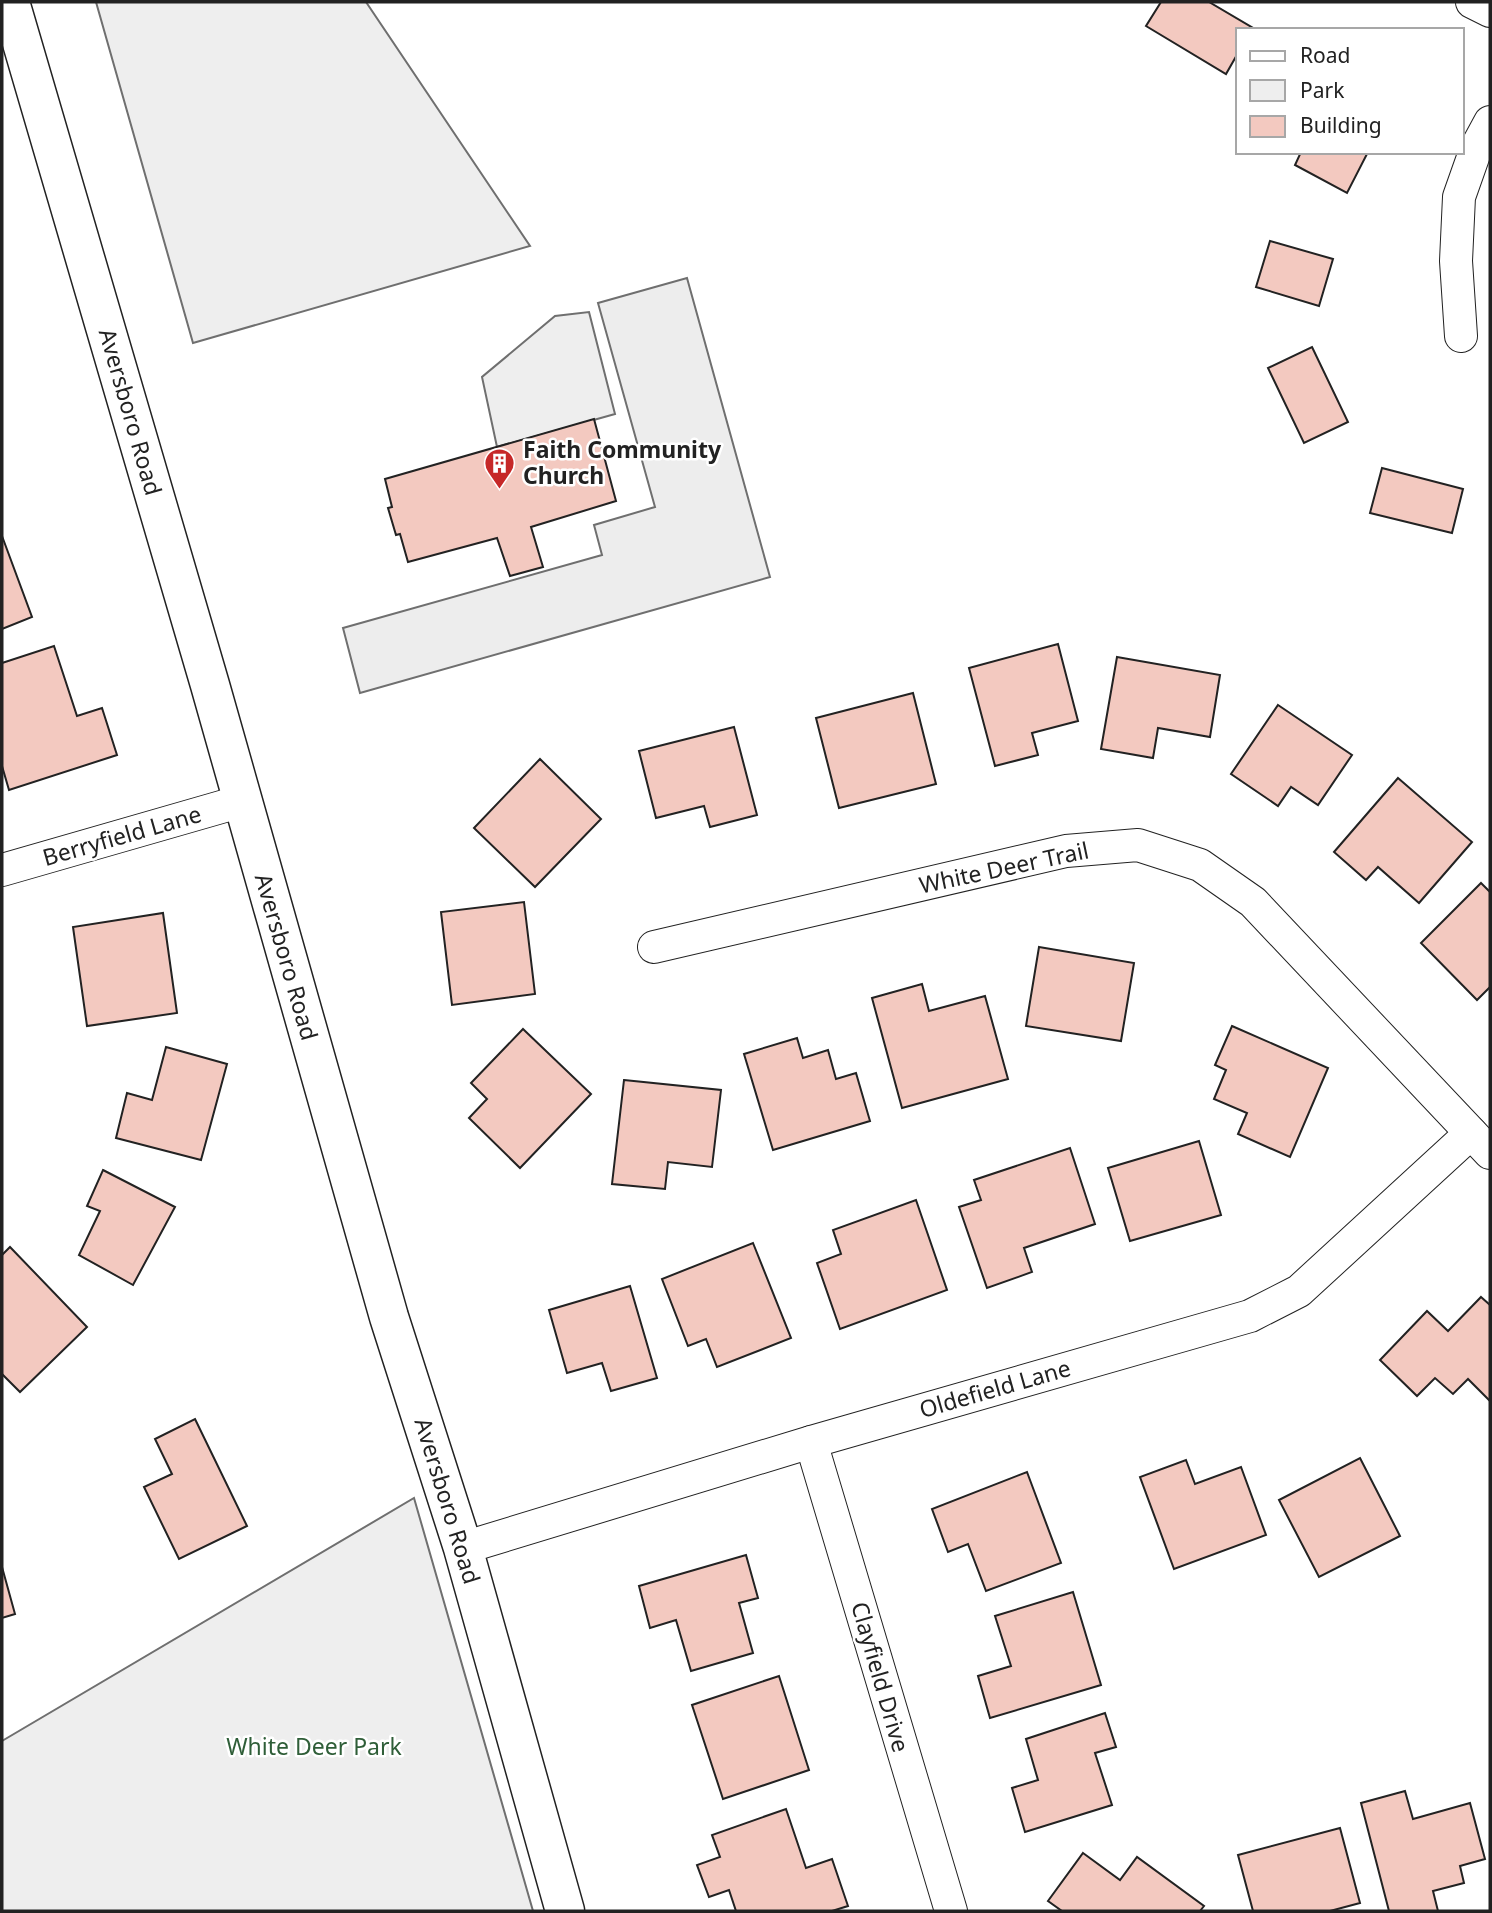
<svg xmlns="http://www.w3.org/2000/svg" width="1492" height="1913" font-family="'Noto Sans',sans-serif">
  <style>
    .green { fill: #eee; stroke: #6f6f6f; stroke-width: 2 }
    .parking { fill: #ededed; stroke: #6f6f6f; stroke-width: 2 }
    .building { fill: #f3c9c0; stroke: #222; stroke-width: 2 }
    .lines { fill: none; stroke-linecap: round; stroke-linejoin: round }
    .minor-casing { stroke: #222; stroke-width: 34 }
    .tertiary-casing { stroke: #222; stroke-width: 41 }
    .minor { stroke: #fff; stroke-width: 32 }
    .tertiary { stroke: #fff; stroke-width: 38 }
    .labels { text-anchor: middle; stroke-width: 5; stroke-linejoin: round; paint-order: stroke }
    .street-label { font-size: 23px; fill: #222; stroke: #fff }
    .poi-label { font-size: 23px; font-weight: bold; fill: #222; stroke: #fff; text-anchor: start }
    .park-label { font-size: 23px; fill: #2f5e38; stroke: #fff }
  </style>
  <rect width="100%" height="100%" fill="#fff"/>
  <g class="green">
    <polygon points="96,2 366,2 530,246 193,343"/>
    <polygon points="589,312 615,414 497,447 482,377 555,316"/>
    <polygon points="414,1498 533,1911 2,1911 2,1741"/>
  </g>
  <polygon class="parking" points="687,278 770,577 360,693 343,628 602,555 594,525 655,507 598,303"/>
  <g class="building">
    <polygon points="1161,2 1209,2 1253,28 1238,30 1238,53 1226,74 1146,26"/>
    <polygon points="1301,152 1368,152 1347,193 1295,165"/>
    <polygon points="1270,241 1333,259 1319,306 1256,287"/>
    <polygon points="1312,347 1348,422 1304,443 1268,368"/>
    <polygon points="594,419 616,501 531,527 543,567 510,576 497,538 408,562 400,534 396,535 388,508 392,507 385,479"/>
    <polygon points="1382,468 1463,489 1452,533 1370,513"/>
    <polygon points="2,536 32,617 2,629"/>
    <polygon points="1058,644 1078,721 1032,733 1038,755 995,766 969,668"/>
    <polygon points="54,646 77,716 102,708 117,755 9,790 2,766 2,663"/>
    <polygon points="1117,657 1220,675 1210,737 1158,728 1153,758 1101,749"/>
    <polygon points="913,693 936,784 839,808 816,718"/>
    <polygon points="1278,705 1352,755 1318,805 1291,787 1278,806 1231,774"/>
    <polygon points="734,727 757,815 710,827 704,806 656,818 639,751"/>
    <polygon points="540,759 601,819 535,887 474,828"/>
    <polygon points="1398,778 1472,842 1419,903 1378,867 1366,880 1334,852"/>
    <polygon points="1481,883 1490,892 1490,987 1477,1000 1421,943"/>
    <polygon points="524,902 535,994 452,1005 441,912"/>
    <polygon points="163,913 177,1013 87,1026 73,927"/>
    <polygon points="1039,947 1134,963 1121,1041 1026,1026"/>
    <polygon points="922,984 929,1011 985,996 1008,1079 902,1108 872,998"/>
    <polygon points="1232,1026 1328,1068 1290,1157 1238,1134 1247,1113 1214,1099 1226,1070 1215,1065"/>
    <polygon points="523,1029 591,1094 520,1168 469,1118 487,1099 471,1083"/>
    <polygon points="797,1038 803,1058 828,1050 836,1079 856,1073 870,1121 773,1150 744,1054"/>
    <polygon points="166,1047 227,1064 201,1160 116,1138 127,1093 152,1100"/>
    <polygon points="624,1080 721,1090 712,1167 668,1162 665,1189 612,1184"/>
    <polygon points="1199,1141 1221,1215 1130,1241 1108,1168"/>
    <polygon points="1070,1148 1095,1224 1024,1248 1032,1272 987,1288 959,1207 981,1200 974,1180"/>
    <polygon points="103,1170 175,1207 133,1285 79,1255 100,1211 87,1206"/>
    <polygon points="916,1200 947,1290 840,1329 817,1263 841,1254 833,1230"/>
    <polygon points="753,1243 791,1338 717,1367 706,1339 688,1346 662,1279"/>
    <polygon points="10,1247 87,1327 20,1392 2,1374 2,1255"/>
    <polygon points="630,1286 657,1378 611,1391 602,1363 567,1373 549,1310"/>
    <polygon points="1481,1297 1490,1305 1490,1401 1468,1379 1453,1394 1435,1378 1417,1396 1380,1360 1427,1311 1448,1331"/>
    <polygon points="195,1419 247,1526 179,1559 144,1487 172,1474 155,1439"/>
    <polygon points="1360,1458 1400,1536 1319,1577 1279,1500"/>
    <polygon points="1186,1460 1195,1484 1241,1467 1266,1535 1174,1569 1140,1477"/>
    <polygon points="1027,1472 1061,1563 986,1591 968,1544 948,1552 932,1509"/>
    <polygon points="746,1555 758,1598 739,1603 753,1653 691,1671 676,1620 650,1628 639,1586"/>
    <polygon points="2,1567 15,1614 2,1618"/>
    <polygon points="1073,1592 1101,1685 990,1718 978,1676 1011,1666 995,1616"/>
    <polygon points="779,1676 809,1770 723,1799 692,1705"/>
    <polygon points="1105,1713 1116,1747 1095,1753 1112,1805 1025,1832 1012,1788 1038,1780 1026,1739"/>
    <polygon points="1405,1791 1413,1819 1470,1803 1485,1859 1460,1866 1464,1883 1433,1891 1438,1911 1389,1911 1361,1803"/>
    <polygon points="786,1809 806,1868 832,1859 848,1906 832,1911 736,1911 729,1890 709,1897 697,1865 720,1857 712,1835"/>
    <polygon points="1340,1828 1360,1903 1330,1911 1253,1911 1238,1855"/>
    <polygon points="1083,1853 1120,1880 1137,1857 1204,1906 1200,1911 1062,1911 1048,1901"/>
  </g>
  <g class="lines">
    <defs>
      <g id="minor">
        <polyline points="1472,2 1490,11"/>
        <polyline points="1461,336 1456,261 1459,197 1477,146 1490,122"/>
        <polyline points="2,870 242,801"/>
        <polyline points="654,947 1066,851 1138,845 1200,865 1253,902 1490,1153"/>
        <polyline points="811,1442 951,1911"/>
        <polyline points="463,1548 811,1442 1250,1316 1299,1291 1471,1133"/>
      </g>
      <polyline id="tertiary" points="10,2 210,685 389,1317 463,1548 565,1911"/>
    </defs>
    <use href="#minor" class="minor-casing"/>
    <use href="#tertiary" class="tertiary-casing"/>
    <use href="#minor" class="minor"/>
    <use href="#tertiary" class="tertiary"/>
  </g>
  <defs>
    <symbol id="building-pin" viewBox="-11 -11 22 30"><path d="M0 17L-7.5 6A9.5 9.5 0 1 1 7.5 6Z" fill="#c62828" stroke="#fff"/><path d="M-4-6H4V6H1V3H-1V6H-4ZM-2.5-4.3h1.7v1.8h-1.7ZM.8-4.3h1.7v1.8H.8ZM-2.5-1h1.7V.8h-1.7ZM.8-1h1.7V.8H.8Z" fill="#fff"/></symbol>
  </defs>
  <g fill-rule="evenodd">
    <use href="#building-pin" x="482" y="446" width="35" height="47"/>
  </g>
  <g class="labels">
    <g class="street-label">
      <text transform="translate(130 412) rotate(74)" y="8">Aversboro Road</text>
      <text transform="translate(122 836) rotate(-16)" y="8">Berryfield Lane</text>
      <text transform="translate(1004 868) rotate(-12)" y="8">White Deer Trail</text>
      <text transform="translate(286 957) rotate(74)" y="8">Aversboro Road</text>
      <text transform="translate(995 1389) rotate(-16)" y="8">Oldefield Lane</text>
      <text transform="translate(447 1501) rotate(73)" y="8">Aversboro Road</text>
      <text transform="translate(880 1677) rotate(74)" y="8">Clayfield Drive</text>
    </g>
    <g class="poi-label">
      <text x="523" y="458">Faith Community<tspan x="523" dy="26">Church</tspan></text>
    </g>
    <g class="park-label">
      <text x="314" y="1755">White Deer Park</text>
    </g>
  </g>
  <rect width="1492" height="1913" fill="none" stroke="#222222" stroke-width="7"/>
  <rect x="1236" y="28" width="228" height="126" fill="#ffffff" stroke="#a7a7a7" stroke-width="2"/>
  <rect x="1250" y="51" width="35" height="10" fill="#ffffff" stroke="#a7a7a7" stroke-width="2"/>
  <text x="1300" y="63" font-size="21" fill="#222222">Road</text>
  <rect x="1250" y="80" width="35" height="21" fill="#eeeeee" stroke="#a7a7a7" stroke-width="2"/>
  <text x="1300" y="98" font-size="21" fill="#222222">Park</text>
  <rect x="1250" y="116" width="35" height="21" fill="#f3c9c0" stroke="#a7a7a7" stroke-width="2"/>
  <text x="1300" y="133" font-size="21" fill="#222222">Building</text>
</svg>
